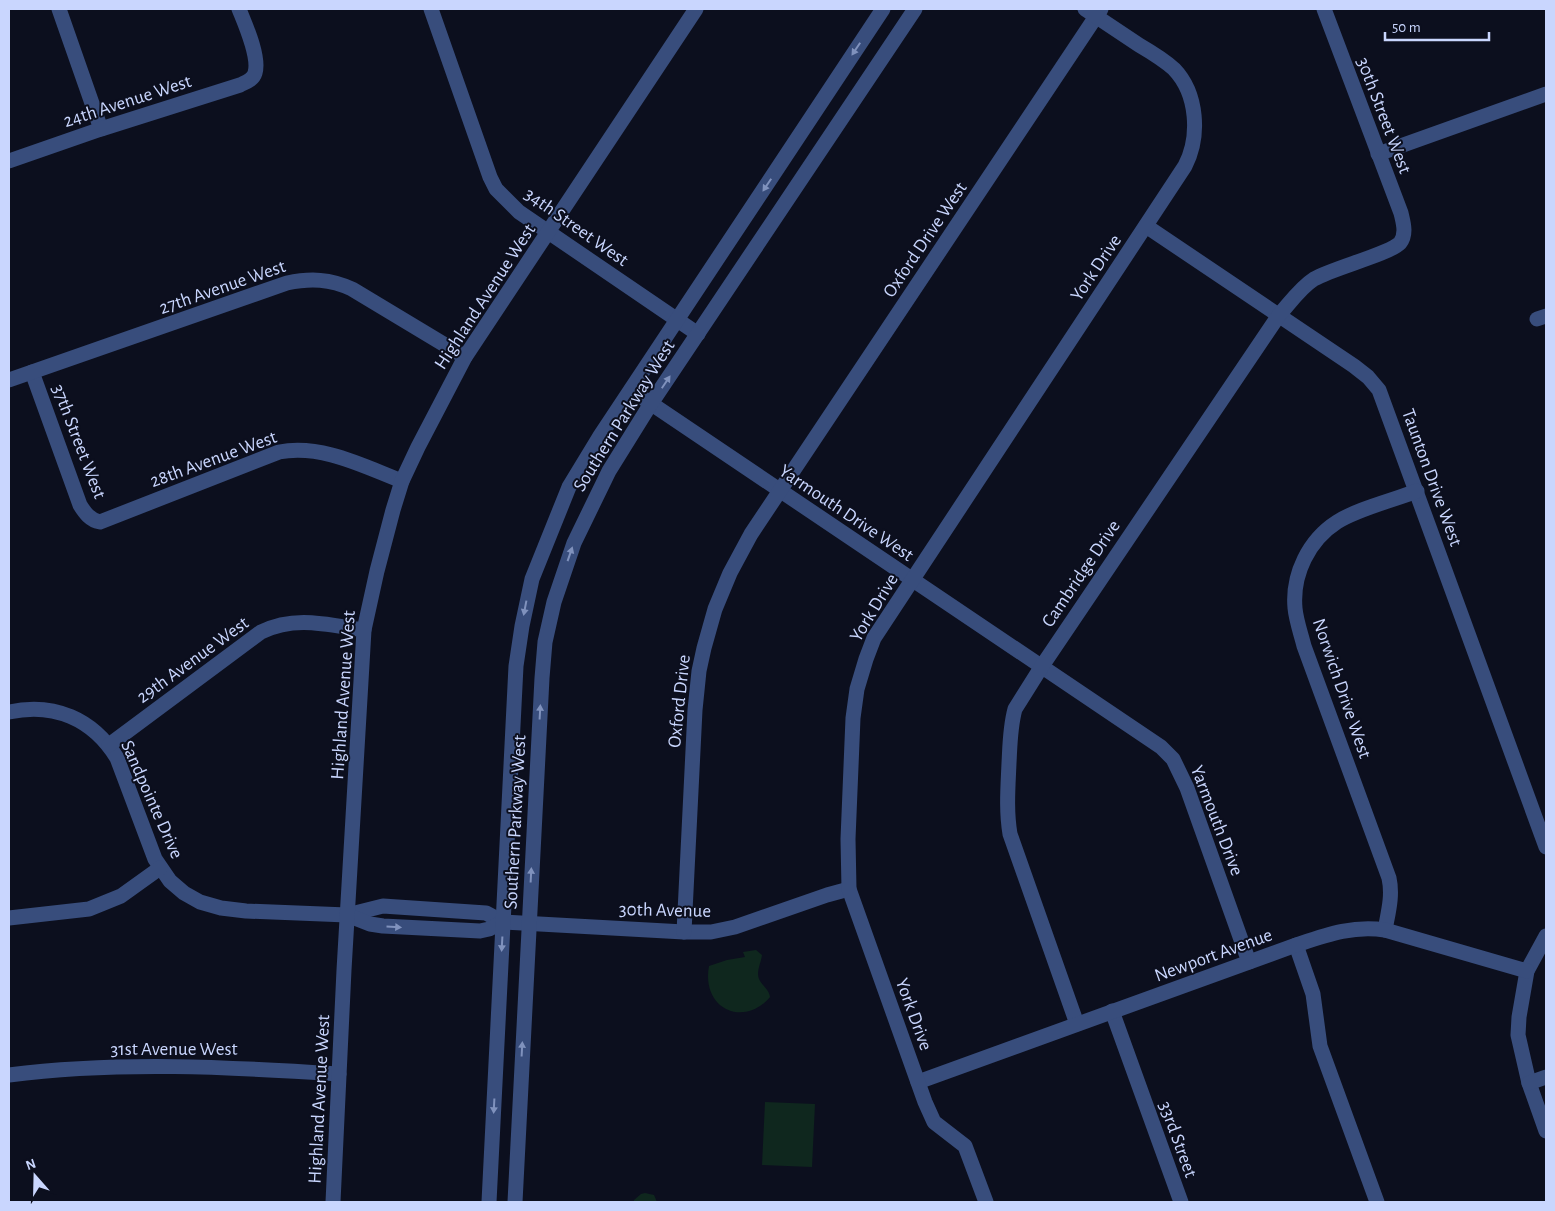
<svg xmlns="http://www.w3.org/2000/svg" width="1555" height="1211" font-family="'Alegreya Sans',sans-serif">
  <style>
    .green { fill: #0f271e }
    .lines { fill: none; stroke-linecap: round; stroke-linejoin: round }
    .minor { stroke: #384d7c; stroke-width: 15 }
    .oneway { fill: #8092bd }
    .labels { text-anchor: middle; stroke-width: 4; stroke-linejoin: round; paint-order: stroke }
    .street-label { font-size: 19px; fill: #c9d6fe; stroke: #0c0f1e }
  </style>
  <rect width="100%" height="100%" fill="#0c0f1e"/>
  <g class="green">
    <path d="M756 950 762 955C761 963 756 972 759 979 762 986 769 989 770 997 744 1028 701 1009 709 966L727 960 745 957 743 952Z"/>
    <polygon points="765,1102 815,1104 812,1167 762,1165"/>
    <polygon points="645,1193 654,1195 657,1202 634,1202 634,1200 641,1194"/>
  </g>
  <g class="lines">
    <g class="minor">
      <polyline points="59,9 101,129"/>
      <polyline points="431,9 490,177 496,189 519,212 698,334"/>
      <polyline points="1378,154 1546,94"/>
      <path d="M9 161 101 129 240 85C246 82 253 80 255 73 260 57 245 24 239 9"/>
      <polyline points="1146,226 1354,366 1368,377 1379,390 1546,847"/>
      <polyline points="1537,319 1546,316"/>
      <path d="M32 372 80 505C85 513 90 520 100 522L279 452C322 444 363 466 402 481"/>
      <path d="M9 380 287 283C311 278 330 279 352 289L465 357"/>
      <polyline points="631,390 1161,747 1173,759 1187,788 1249,962"/>
      <path d="M9 712C54 702 93 719 117 758L155 859 170 881 184 893 200 902 221 908 246 911 347 915 383 906 486 913 503 922 684 932H711L735 927 827 895 849 889"/>
      <path d="M109 745 261 632C296 615 328 625 364 630"/>
      <polyline points="347,915 370,924 383,926 480,931 489,929 503,922"/>
      <polyline points="9,918 89,909 121,896 160,868"/>
      <path d="M1385 930C1388 913 1393 896 1389 878L1304 646C1301 634 1296 620 1295 608 1292 574 1309 540 1337 522 1357 509 1394 500 1417 491"/>
      <polyline points="684,932 695,710 699,671 704,648 715,609 730,573 751,534 1101,9"/>
      <polyline points="1546,936 1527,971 1519,1017 1518,1035 1529,1083 1546,1131"/>
      <polyline points="1296,945 1313,994 1320,1046 1377,1202"/>
      <polyline points="1112,1011 1181,1202"/>
      <path d="M1077 1024 1010 834C1006 810 1008 787 1009 763 1010 745 1010 727 1015 709L1042 666 1279 315C1290 303 1300 288 1314 279 1333 268 1389 254 1400 243 1407 234 1403 222 1401 213L1324 9"/>
      <path d="M9 1075C119 1061 229 1067 339 1074"/>
      <path d="M918 1082 1296 945C1326 935 1353 925 1385 930L1527 971"/>
      <polyline points="1529,1083 1546,1077"/>
      <polyline points="333,1202 344,970 364,630 377,571 393,510 402,481 418,447 465,357 696,9"/>
      <polyline points="489,1202 516,666 522,626 532,579 569,487 600,436 883,9"/>
      <polyline points="515,1202 542,678 545,642 554,602 574,543 609,471 650,405 915,9"/>
      <path d="M986 1202 965 1146 934 1122 925 1102 849 889 848 839 853 718 857 689 866 659 874 638 1185 166C1200 137 1198 94 1174 69 1164 60 1151 52 1139 45 1121 33 1103 21 1085 9"/>
    </g>
  </g>
  <defs><path id="oneway-solid" d="M-6-.8H1V-3.2L6.5 0L1 3.2V.8H-6Z" transform="scale(1.25)"/></defs>
  <g class="oneway">
    <use href="#oneway-solid" transform="translate(856 49) rotate(124)"/>
    <use href="#oneway-solid" transform="translate(767 185) rotate(124)"/>
    <use href="#oneway-solid" transform="translate(666 382) rotate(-56)"/>
    <use href="#oneway-solid" transform="translate(570 554) rotate(-71)"/>
    <use href="#oneway-solid" transform="translate(525 608) rotate(101)"/>
    <use href="#oneway-solid" transform="translate(540 712) rotate(-87)"/>
    <use href="#oneway-solid" transform="translate(531 875) rotate(-87)"/>
    <use href="#oneway-solid" transform="translate(394 927) rotate(3)"/>
    <use href="#oneway-solid" transform="translate(502 944) rotate(93)"/>
    <use href="#oneway-solid" transform="translate(522 1049) rotate(-87)"/>
    <use href="#oneway-solid" transform="translate(494 1106) rotate(93)"/>
  </g>
  <g class="labels">
    <g class="street-label">
      <text transform="translate(127 100) rotate(-18)" y="7">24th Avenue West</text>
      <text transform="translate(1385 115) rotate(69)" y="7">30th Street West</text>
      <text transform="translate(577 226) rotate(35)" y="7">34th Street West</text>
      <text transform="translate(924 239) rotate(-56)" y="7">Oxford Drive West</text>
      <text transform="translate(1095 267) rotate(-56)" y="7">York Drive</text>
      <text transform="translate(222 286) rotate(-19)" y="7">27th Avenue West</text>
      <text transform="translate(484 296) rotate(-57)" y="7">Highland Avenue West</text>
      <text transform="translate(623 415) rotate(-58)" y="7">Southern Parkway West</text>
      <text transform="translate(80 441) rotate(69)" y="7">37th Street West</text>
      <text transform="translate(213 458) rotate(-20)" y="7">28th Avenue West</text>
      <text transform="translate(1433 477) rotate(70)" y="7">Taunton Drive West</text>
      <text transform="translate(847 512) rotate(34)" y="7">Yarmouth Drive West</text>
      <text transform="translate(1080 573) rotate(-56)" y="7">Cambridge Drive</text>
      <text transform="translate(873 607) rotate(-59)" y="7">York Drive</text>
      <text transform="translate(192 659) rotate(-36)" y="7">29th Avenue West</text>
      <text transform="translate(1343 688) rotate(71)" y="7">Norwich Drive West</text>
      <text transform="translate(342 695) rotate(-86)" y="7">Highland Avenue West</text>
      <text transform="translate(678 701) rotate(-84)" y="7">Oxford Drive</text>
      <text transform="translate(153 799) rotate(66)" y="7">Sandpointe Drive</text>
      <text transform="translate(1218 820) rotate(69)" y="7">Yarmouth Drive</text>
      <text transform="translate(514 822) rotate(-87)" y="7">Southern Parkway West</text>
      <text transform="translate(665 909) rotate(1)" y="7">30th Avenue</text>
      <text transform="translate(1213 954) rotate(-20)" y="7">Newport Avenue</text>
      <text transform="translate(915 1014) rotate(70)" y="7">York Drive</text>
      <text x="174" y="1055">31st Avenue West</text>
      <text transform="translate(318 1099) rotate(-87)" y="7">Highland Avenue West</text>
      <text transform="translate(1179 1139) rotate(70)" y="7">33rd Street</text>
    </g>
  </g>
  <rect width="1555" height="1211" fill="none" stroke="#c9d6fe" stroke-width="20"/>
  <g transform="translate(35 1176) rotate(340)" stroke="#0c0f1e" stroke-width="4" paint-order="stroke">
  <path d="M0-4L9 19L0 12L-9 19Z" fill="#c9d6fe"/>
  <text y="-8" font-size="14" font-weight="bold" text-anchor="middle" fill="#c9d6fe">N</text>
  </g>
  <path d="M1385 32v8h104v-8" fill="none" stroke="#c9d6fe" stroke-width="2.5"/>
  <text x="1392" y="32" font-size="15" fill="#c9d6fe" stroke="#0c0f1e" stroke-width="4" paint-order="stroke">50 m</text>
</svg>
